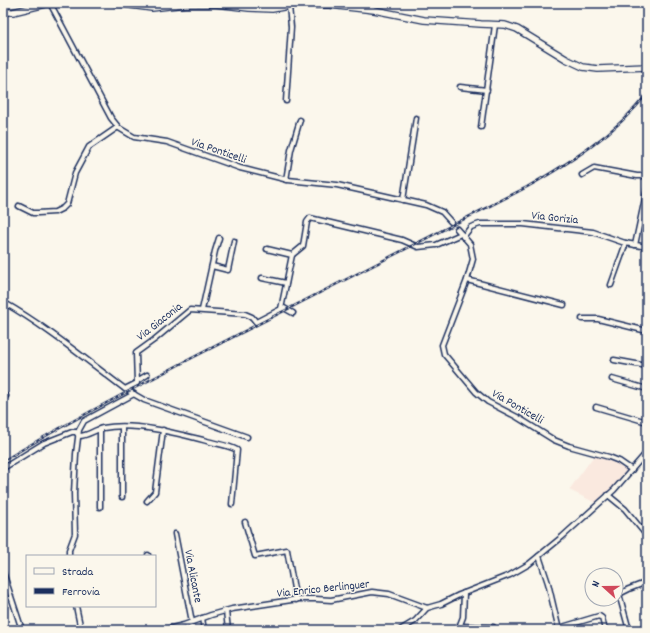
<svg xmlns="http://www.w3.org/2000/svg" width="650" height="633" font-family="Dekko,sans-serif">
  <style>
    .built { fill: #fae9df }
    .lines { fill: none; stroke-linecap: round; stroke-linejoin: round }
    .street-casing { stroke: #1b2f5e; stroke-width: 7 }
    .secondary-casing { stroke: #1b2f5e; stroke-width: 8 }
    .street { stroke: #fbf7ec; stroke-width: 4 }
    .secondary { stroke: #fbf7ec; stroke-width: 5.5 }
    .rail-casing { stroke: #1b2f5e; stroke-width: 2.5 }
    .rail { stroke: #fbf7ec; stroke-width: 1; stroke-dasharray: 3; stroke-linecap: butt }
    .labels { text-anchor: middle; stroke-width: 3; stroke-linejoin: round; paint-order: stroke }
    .street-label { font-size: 12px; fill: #1b2f5e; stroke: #fbf7ec }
  </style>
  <rect width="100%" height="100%" fill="#fbf7ec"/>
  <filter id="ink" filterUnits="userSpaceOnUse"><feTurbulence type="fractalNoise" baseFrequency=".025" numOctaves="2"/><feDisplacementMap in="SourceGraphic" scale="8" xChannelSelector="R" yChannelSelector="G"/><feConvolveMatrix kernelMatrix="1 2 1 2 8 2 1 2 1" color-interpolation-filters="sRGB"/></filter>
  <g filter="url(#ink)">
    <polygon class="built" points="596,453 609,457 632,470 598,504 569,490"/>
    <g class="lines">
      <defs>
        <g id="street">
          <polyline points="50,3 111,118 119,128 134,137 167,142 240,168 288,180 337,185 426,205 442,212 451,222"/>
          <polyline points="371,10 373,3"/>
          <polyline points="460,87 487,90"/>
          <polyline points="286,101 291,27 289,6"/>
          <polyline points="481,127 495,25"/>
          <polyline points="582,175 594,168 637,176 647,176"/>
          <polyline points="286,180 291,150 300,120"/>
          <polyline points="403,200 416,118"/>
          <polyline points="19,206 33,213 38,213 55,212 63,208 67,204 75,173 89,147 118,127"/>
          <polyline points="457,229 470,244 473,259 467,280 442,345 444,354 476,392 488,402 517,417 554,440 569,446 609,457 619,461 632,470"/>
          <polyline points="463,237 471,227 480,224 523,224 593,232 625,243 647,247"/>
          <polyline points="635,245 647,189"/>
          <polyline points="267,249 292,255"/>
          <polyline points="292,255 303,246 307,222 310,218 402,240 418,247 436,245 461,234"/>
          <polyline points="212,266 228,270 234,241"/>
          <polyline points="262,278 286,283"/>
          <polyline points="467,280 564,305"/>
          <polyline points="611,285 626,243"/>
          <path d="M3 302C47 327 85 359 125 389L137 383 136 353 154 340 190 310 245 314 252 317 256 322 281 309 292 255"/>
          <polyline points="281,309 284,308 293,313"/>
          <polyline points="202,310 215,251 219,238"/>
          <polyline points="582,319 598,319 647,331"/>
          <polyline points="614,360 647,366"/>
          <polyline points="612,379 647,389"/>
          <polyline points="137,381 147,375"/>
          <polyline points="125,389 144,400 247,437"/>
          <polyline points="3,398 6,396"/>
          <polyline points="596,407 647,422"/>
          <path d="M3 470 5 467 44 443 72 432H76L79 436C88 436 94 430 103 428 134 422 176 433 207 441 217 444 228 445 237 450L232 504"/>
          <polyline points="608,495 625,509 647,536"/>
          <polyline points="122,497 122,427"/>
          <polyline points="147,501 155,492 163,430"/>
          <polyline points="100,507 100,429"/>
          <polyline points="245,522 255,556 287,550 296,600"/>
          <polyline points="175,534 192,622"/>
          <polyline points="148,555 148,556"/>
          <polyline points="69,556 69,550 75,534 74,493 76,454 79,430 84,421 134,394"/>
          <polyline points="539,556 548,583 559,630"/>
          <polyline points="3,572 22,630"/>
          <polyline points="76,606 81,630"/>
          <polyline points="226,611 228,630"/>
          <polyline points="202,618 204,630"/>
          <polyline points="460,626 493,627"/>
          <polyline points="559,628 599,616 602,618 605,630"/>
          <polyline points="163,630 184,625 211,615 232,609 298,599 316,599 331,600 372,592 389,594 427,608 441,604 459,595 510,575 529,564 562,537 614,490 647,452"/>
          <polyline points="400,630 415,621 427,608"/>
          <polyline points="458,630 463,617 464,593"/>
          <polyline points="629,630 619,594 629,589 647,582"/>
        </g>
        <g id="secondary">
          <polyline points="115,3 152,8 185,4 216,4 249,8 272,9 294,5 329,5 374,10 424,20 481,24 505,25 517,29 566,59 583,67 598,69 647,67"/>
          <polyline points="3,12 13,12 50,3"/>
        </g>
      </defs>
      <use href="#street" class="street-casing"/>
      <use href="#secondary" class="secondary-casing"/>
      <use href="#street" class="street"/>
      <use href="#secondary" class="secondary"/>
      <defs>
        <path id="rail" d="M3 461C63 424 126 393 188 360 301 302 414 245 527 187 571 162 615 134 647 94"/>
      </defs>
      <use href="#rail" class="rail-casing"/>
      <use href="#rail" class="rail"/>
    </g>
  </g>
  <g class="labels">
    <g class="street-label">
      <text transform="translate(219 150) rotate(19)" y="4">Via Ponticelli</text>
      <text transform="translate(555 217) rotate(6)" y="4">Via Gorizia</text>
      <text transform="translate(159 321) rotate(-38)" y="4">Via Giaconia</text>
      <text transform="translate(518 406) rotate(30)" y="4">Via Ponticelli</text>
      <text transform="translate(194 576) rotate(79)" y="4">Via Alicante</text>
      <text transform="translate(323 588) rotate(-6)" y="4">Via Enrico Berlinguer</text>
    </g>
  </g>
  <rect width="650" height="633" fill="none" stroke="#fbf7ec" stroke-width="16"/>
  <rect x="8" y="8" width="634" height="617" fill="none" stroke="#1b2f5e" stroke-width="1.5" filter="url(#ink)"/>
  <rect x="26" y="555" width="130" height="52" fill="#fbf7ec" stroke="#a1a7b3"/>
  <rect x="34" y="568" width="20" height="6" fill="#fbf7ec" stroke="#a1a7b3"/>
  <text x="62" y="575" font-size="12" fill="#1b2f5e">Strada</text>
  <rect x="34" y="588" width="20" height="6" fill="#1b2f5e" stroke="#a1a7b3"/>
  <text x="62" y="595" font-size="12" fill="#1b2f5e">Ferrovia</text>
  <g transform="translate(604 587) rotate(291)"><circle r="19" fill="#fbf7ec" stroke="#a1a7b3"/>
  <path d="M0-3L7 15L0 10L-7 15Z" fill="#d1495b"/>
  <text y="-6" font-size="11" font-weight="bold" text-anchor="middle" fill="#1b2f5e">N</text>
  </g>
</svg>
